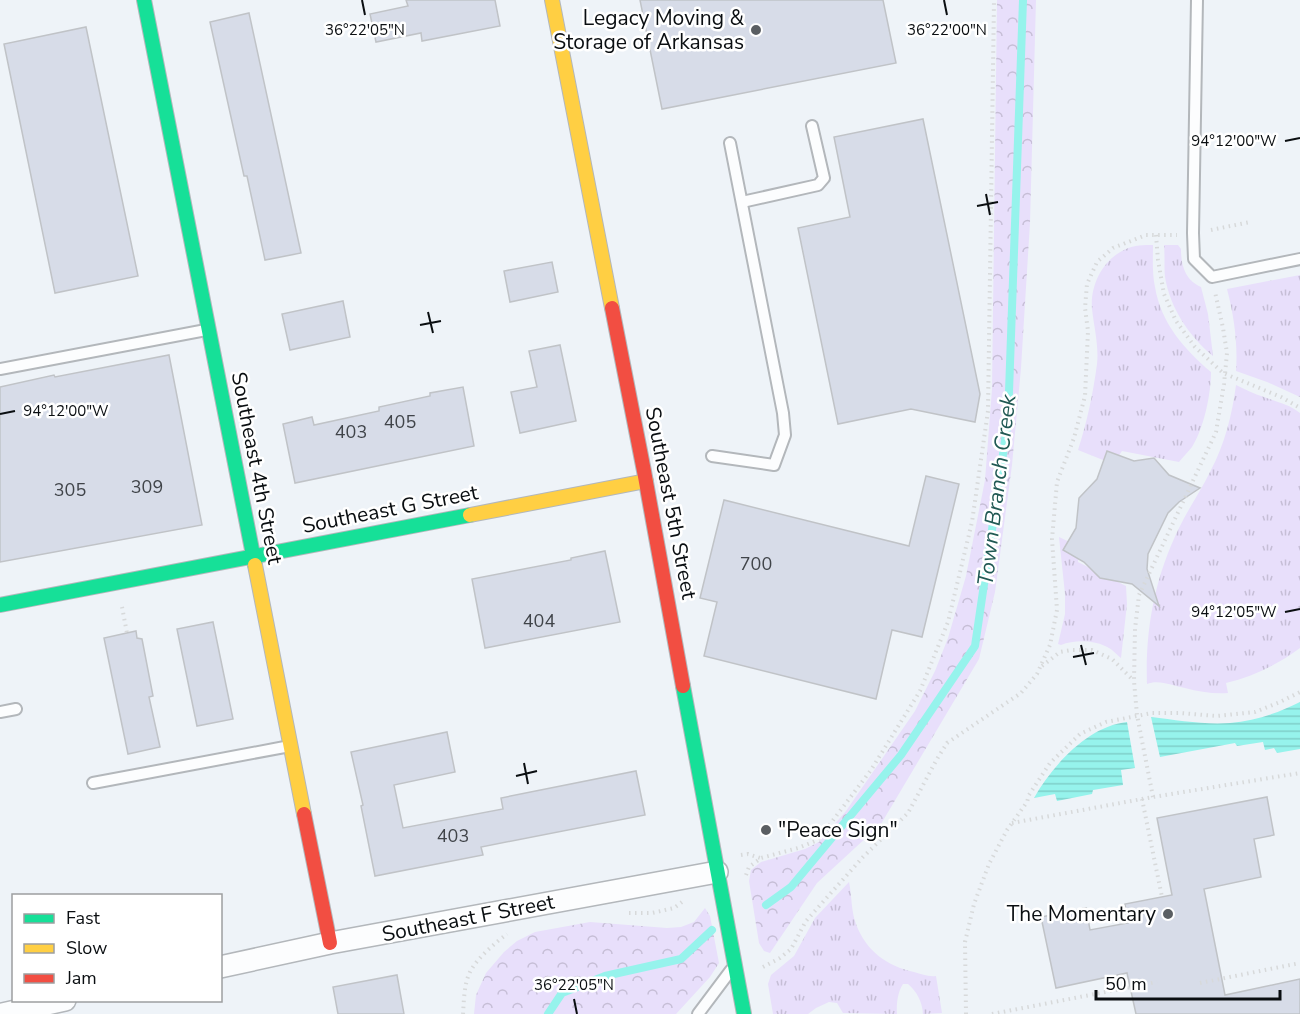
<svg xmlns="http://www.w3.org/2000/svg" width="1300" height="1014" font-family="'Nunito Sans',sans-serif">
  <style>
    .grass { fill: url(#grass-tufts) }
    .forest { fill: url(#forest-crowns) }
    .water { fill: url(#water-rules) }
    .lines { fill: none; stroke-linecap: round; stroke-linejoin: round }
    .stream { stroke: #96f3ec; stroke-width: 8 }
    .building { fill: #d7dce8; stroke: #c0c3c7; stroke-width: 1.5 }
    .lane-casing { stroke: #b3b7bb; stroke-width: 14 }
    .street-casing { stroke: #b3b7bb; stroke-width: 24 }
    .fast-casing { stroke: #b3b7bb; stroke-width: 16 }
    .slow-casing { stroke: #b3b7bb; stroke-width: 16 }
    .jam-casing { stroke: #b3b7bb; stroke-width: 16 }
    .path { stroke: #d7d9da; stroke-width: 4; stroke-dasharray: 1.5 4.5; stroke-linecap: butt }
    .lane { stroke: #fcfdfe; stroke-width: 10 }
    .street { stroke: #fcfdfe; stroke-width: 21 }
    .fast { stroke: #16e098; stroke-width: 14 }
    .slow { stroke: #ffcf43; stroke-width: 14 }
    .jam { stroke: #f24e42; stroke-width: 14 }
    .ticks { fill: none; stroke: #0a0e11; stroke-width: 2 }
    .poi-dot { fill: #5a5e62; stroke: #fff; stroke-width: 2 }
    .labels { text-anchor: middle; stroke-width: 5; stroke-linejoin: round; paint-order: stroke }
    .number-label { font-size: 18px; fill: #404449 }
    .poi-label { font-size: 21px; fill: #0a0e11; stroke: #fff; text-anchor: end }
    .street-label { font-size: 21px; fill: #0a0e11; stroke: #fff }
    .water-label { font-size: 22px; font-style: italic; fill: #215954; stroke: #fff }
    .ticks-label { font-size: 15px; text-anchor: middle; fill: #0a0e11; stroke: #fff; stroke-width: 5; stroke-linejoin: round; paint-order: stroke }
  </style>
  <defs>
    <pattern id="grass-tufts" width="24" height="20" patternUnits="userSpaceOnUse" patternTransform="scale(1.5)"><rect width="24" height="20" fill="#e8dffb"/><path d="M3 7l-1-3M5 7V3M7 7l1-3M15 17l-1-3M17 17v-4M19 17l1-3" fill="none" stroke="#c6bed6"/></pattern>
    <pattern id="forest-crowns" width="20" height="18" patternUnits="userSpaceOnUse" patternTransform="scale(1.5)"><rect width="20" height="18" fill="#e8dffb"/><path d="M2 6a3 3 0 1 1 6 0M12 15a3 3 0 1 1 6 0" fill="none" stroke="#c6bed6"/></pattern>
    <pattern id="water-rules" width="6" height="5" patternUnits="userSpaceOnUse" patternTransform="scale(1.5)"><rect width="6" height="5" fill="#96f3ec"/><path d="M0 2.5h6" fill="none" stroke="#80cfc9"/></pattern>
  </defs>
  <rect width="100%" height="100%" fill="#eef3f8"/>
  <g class="grass">
    <path d="M1153 245C1153 259 1152 273 1155 287 1161 323 1184 349 1211 372 1211 394 1204 428 1192 447 1188 452 1183 457 1179 462L1122 451 1113 464 1078 450C1087 422 1093 394 1097 364 1099 346 1094 327 1092 309 1090 285 1103 259 1126 249 1134 245 1144 245 1153 245Z"/>
    <path d="M1164 245H1178L1181 249C1181 265 1185 280 1201 287L1208 314 1213 356C1189 336 1170 308 1165 277 1164 267 1165 256 1164 245Z"/>
    <path d="M1300 275V397L1267 382 1236 371C1238 343 1234 316 1227 289Z"/>
    <path d="M1236 385C1245 389 1254 394 1264 397 1277 402 1289 404 1300 413V648C1277 665 1254 676 1226 683L1228 693C1214 694 1199 692 1185 688 1173 686 1159 679 1147 684 1145 629 1155 577 1179 528 1188 509 1201 491 1210 472 1225 444 1232 415 1236 385Z"/>
    <path d="M1059 537 1080 547 1078 562 1126 586 1127 604 1121 658C1116 654 1111 648 1105 646 1092 640 1074 640 1061 645L1058 644 1065 614V594Z"/>
    <path d="M849 882C852 896 851 911 856 924 866 951 887 966 914 972 922 974 928 977 936 976L942 1013 923 1014C922 1001 917 992 908 984H903C898 991 896 1004 897 1014L843 1013 837 1003 829 1002 816 1008 808 1014H773L768 984 771 975 794 956 815 918Z"/>
  </g>
  <g class="forest">
    <polygon points="997,0 1036,0 1030,223 1021,368 1012,465 995,592 979,659 881,824 817,883 770,953 764,951 759,943 749,881 751,870 761,862 805,849 819,842 846,811 915,711 935,671 948,638 966,576 985,480 992,389"/>
    <polygon points="705,908 710,916 719,963 710,977 676,1014 474,1014 476,995 486,973 504,952 517,941 535,932 590,922 667,928 681,927 694,922"/>
  </g>
  <g class="water">
    <path d="M1300 702V749L1277 753 1274 748 1265 750 1263 742 1237 746 1235 743 1160 757 1151 717C1177 720 1204 725 1230 723 1255 721 1278 713 1300 702Z"/>
    <path d="M1127 722 1135 768 1121 770 1123 785 1093 790 1092 794 1057 801 1055 794 1034 798C1052 766 1088 726 1127 722Z"/>
  </g>
  <g class="lines">
    <g class="stream">
      <polyline points="766,905 791,887 901,755 975,646 1008,420 1023,0"/>
      <polyline points="548,1014 562,993 605,976 681,959 712,930"/>
    </g>
  </g>
  <g class="building">
    <polygon points="406,0 495,0 500,26 422,41 421,33 376,42 370,14 408,6"/>
    <polygon points="640,0 883,0 896,63 662,109"/>
    <polygon points="249,13 301,253 265,260 247,176 244,176 210,22"/>
    <polygon points="86,27 138,276 55,293 4,44"/>
    <polygon points="923,119 980,394 975,422 911,409 838,424 798,228 850,217 834,137"/>
    <polygon points="552,262 558,292 510,302 504,271"/>
    <polygon points="343,301 350,337 290,350 282,314"/>
    <polygon points="560,345 576,421 520,433 511,392 537,387 529,351"/>
    <polygon points="169,355 202,525 0,562 0,387 54,375 55,377"/>
    <polygon points="463,387 474,446 295,483 283,424 312,417 314,425 379,411 379,407 430,396 430,393"/>
    <polygon points="1107,451 1134,461 1154,458 1169,475 1200,488 1179,502 1168,513 1148,554 1147,569 1159,606 1132,584 1100,578 1084,562 1063,550 1076,528 1079,498 1097,479"/>
    <polygon points="926,476 959,484 922,637 892,630 876,699 704,656 717,602 700,598 724,500 909,546"/>
    <polygon points="605,551 620,622 485,648 472,579 571,560 571,558"/>
    <polygon points="213,622 233,719 197,726 177,629"/>
    <polygon points="136,631 137,638 142,639 153,696 149,697 160,747 128,754 104,638"/>
    <polygon points="447,732 455,772 394,785 403,828 503,809 501,798 636,771 645,815 481,847 483,855 375,876 361,806 363,805 351,752"/>
    <polygon points="1267,797 1274,835 1254,839 1261,877 1204,889 1225,995 1300,979 1300,1014 1136,1014 1127,973 1056,988 1041,917 1086,908 1090,930 1128,923 1125,904 1172,895 1157,818"/>
    <polygon points="397,975 404,1014 338,1014 333,987"/>
  </g>
  <g class="lines">
    <defs>
      <g id="lane">
        <polyline points="1197,0 1193,233 1194,259 1212,277 1300,259"/>
        <polyline points="742,202 818,185 824,178 812,126"/>
        <polyline points="0,369 206,330"/>
        <polyline points="712,456 774,465 785,435 783,413 730,143"/>
        <polyline points="0,712 16,709"/>
        <polyline points="93,783 290,746"/>
        <polyline points="698,1014 731,970"/>
      </g>
      <g id="street">
        <polyline points="220,967 330,943 717,872"/>
        <polyline points="2,1014 65,1000"/>
      </g>
      <g id="fast">
        <polyline points="144,0 255,565"/>
        <polyline points="0,605 470,515"/>
        <polyline points="683,686 744,1014"/>
      </g>
      <g id="slow">
        <polyline points="552,0 612,308"/>
        <polyline points="470,515 646,481"/>
        <polyline points="255,565 304,814"/>
      </g>
      <g id="jam">
        <polyline points="612,308 644,471 683,686"/>
        <polyline points="304,814 330,943"/>
      </g>
    </defs>
    <use href="#lane" class="lane-casing"/>
    <use href="#street" class="street-casing"/>
    <use href="#fast" class="fast-casing"/>
    <use href="#slow" class="slow-casing"/>
    <use href="#jam" class="jam-casing"/>
    <g class="path">
      <polyline points="1211,230 1250,222"/>
      <polyline points="1156,235 1158,260 1164,294 1176,321 1195,347 1223,373 1281,397 1300,408"/>
      <polyline points="122,607 127,633"/>
      <polyline points="1042,666 1060,652 1071,650 1092,650 1112,659 1134,681"/>
      <polyline points="1153,797 1137,715 1134,681 1135,629 1139,595 1216,432 1224,384 1227,353 1223,328 1215,292"/>
      <polyline points="1142,799 1162,897"/>
      <polyline points="1012,823 1153,797 1300,773"/>
      <polyline points="741,855 748,854 760,858"/>
      <polyline points="746,875 749,867 761,858 798,848 818,840 871,770 920,691 948,622 972,522 988,411 994,0"/>
      <polyline points="629,913 652,913 674,908 682,902"/>
      <polyline points="763,967 780,958 791,949 806,921 863,857 908,813 937,759 947,743 1021,693 1037,674 1050,645 1057,610 1052,539 1057,482 1074,438 1085,396 1088,331 1085,308 1087,284 1097,262 1113,248 1146,235 1177,235"/>
      <polyline points="1200,983 1300,963"/>
      <path d="M463 1014C464 1000 464 984 470 972 477 958 495 943 507 934"/>
      <polyline points="966,1014 965,942 974,904 989,864 1007,830 1027,802 1029,795 1050,763 1080,734 1106,722 1152,713 1180,713 1217,716 1255,712 1280,702 1300,692"/>
      <polyline points="992,1014 1157,982"/>
    </g>
    <use href="#lane" class="lane"/>
    <use href="#street" class="street"/>
    <use href="#fast" class="fast"/>
    <use href="#slow" class="slow"/>
    <use href="#jam" class="jam"/>
  </g>
  <path class="ticks" d="M362 0 365 15M944 0 947 15M1285 141 1300 138M986 194 990 215M977 206 998 202M428 312 433 333M420 325 441 321M0 414 15 411M1285 612 1300 609M1081 645 1086 665M1073 657 1094 653M524 763 528 784M516 776 537 771M574 999 577 1014"/>
  <g class="poi-dot">
    <circle cx="756" cy="30" r="6"/>
    <circle cx="766" cy="830" r="6"/>
    <circle cx="1168" cy="914" r="6"/>
  </g>
  <g class="labels">
    <g class="number-label">
      <text x="400" y="428">405</text>
      <text x="351" y="438">403</text>
      <text x="147" y="493">309</text>
      <text x="70" y="496">305</text>
      <text x="756" y="570">700</text>
      <text x="539" y="627">404</text>
      <text x="453" y="842">403</text>
    </g>
    <g class="poi-label">
      <text x="744" y="25">Legacy Moving &amp;<tspan x="744" dy="24">Storage of Arkansas</tspan></text>
      <text x="778" y="837" text-anchor="start">"Peace Sign"</text>
      <text x="1156" y="921">The Momentary</text>
    </g>
    <g class="street-label">
      <text transform="translate(257 468) rotate(79)" y="7">Southeast 4th Street</text>
      <text transform="translate(671 503) rotate(79)" y="7">Southeast 5th Street</text>
      <text transform="translate(390 509) rotate(-11)" y="7">Southeast G Street</text>
      <text transform="translate(468 918) rotate(-11)" y="7">Southeast F Street</text>
    </g>
    <g class="water-label">
      <text transform="translate(996 490) rotate(-83)" y="8">Town Branch Creek</text>
    </g>
  </g>
  <g class="ticks-label">
    <text x="365" y="35">36°22'05"N</text>
    <text x="947" y="35">36°22'00"N</text>
    <text x="1234" y="146">94°12'00"W</text>
    <text x="66" y="416">94°12'00"W</text>
    <text x="1234" y="617">94°12'05"W</text>
    <text x="574" y="990">36°22'05"N</text>
  </g>
  <rect x="12" y="894" width="210" height="108" fill="#ffffff" stroke="#9d9fa0" stroke-width="1.5"/>
  <rect x="24" y="914" width="30" height="9" fill="#16e098" stroke="#9d9fa0" stroke-width="1.5"/>
  <text x="66" y="924" font-size="18" fill="#0a0e11">Fast</text>
  <rect x="24" y="944" width="30" height="9" fill="#ffcf43" stroke="#9d9fa0" stroke-width="1.5"/>
  <text x="66" y="954" font-size="18" fill="#0a0e11">Slow</text>
  <rect x="24" y="974" width="30" height="9" fill="#f24e42" stroke="#9d9fa0" stroke-width="1.5"/>
  <text x="66" y="984" font-size="18" fill="#0a0e11">Jam</text>
  <path d="M1096 990v9h184v-9" fill="none" stroke="#0a0e11" stroke-width="3"/>
  <text x="1105" y="990" font-size="18" fill="#0a0e11" stroke="#ffffff" stroke-width="4.5" paint-order="stroke">50 m</text>
</svg>
